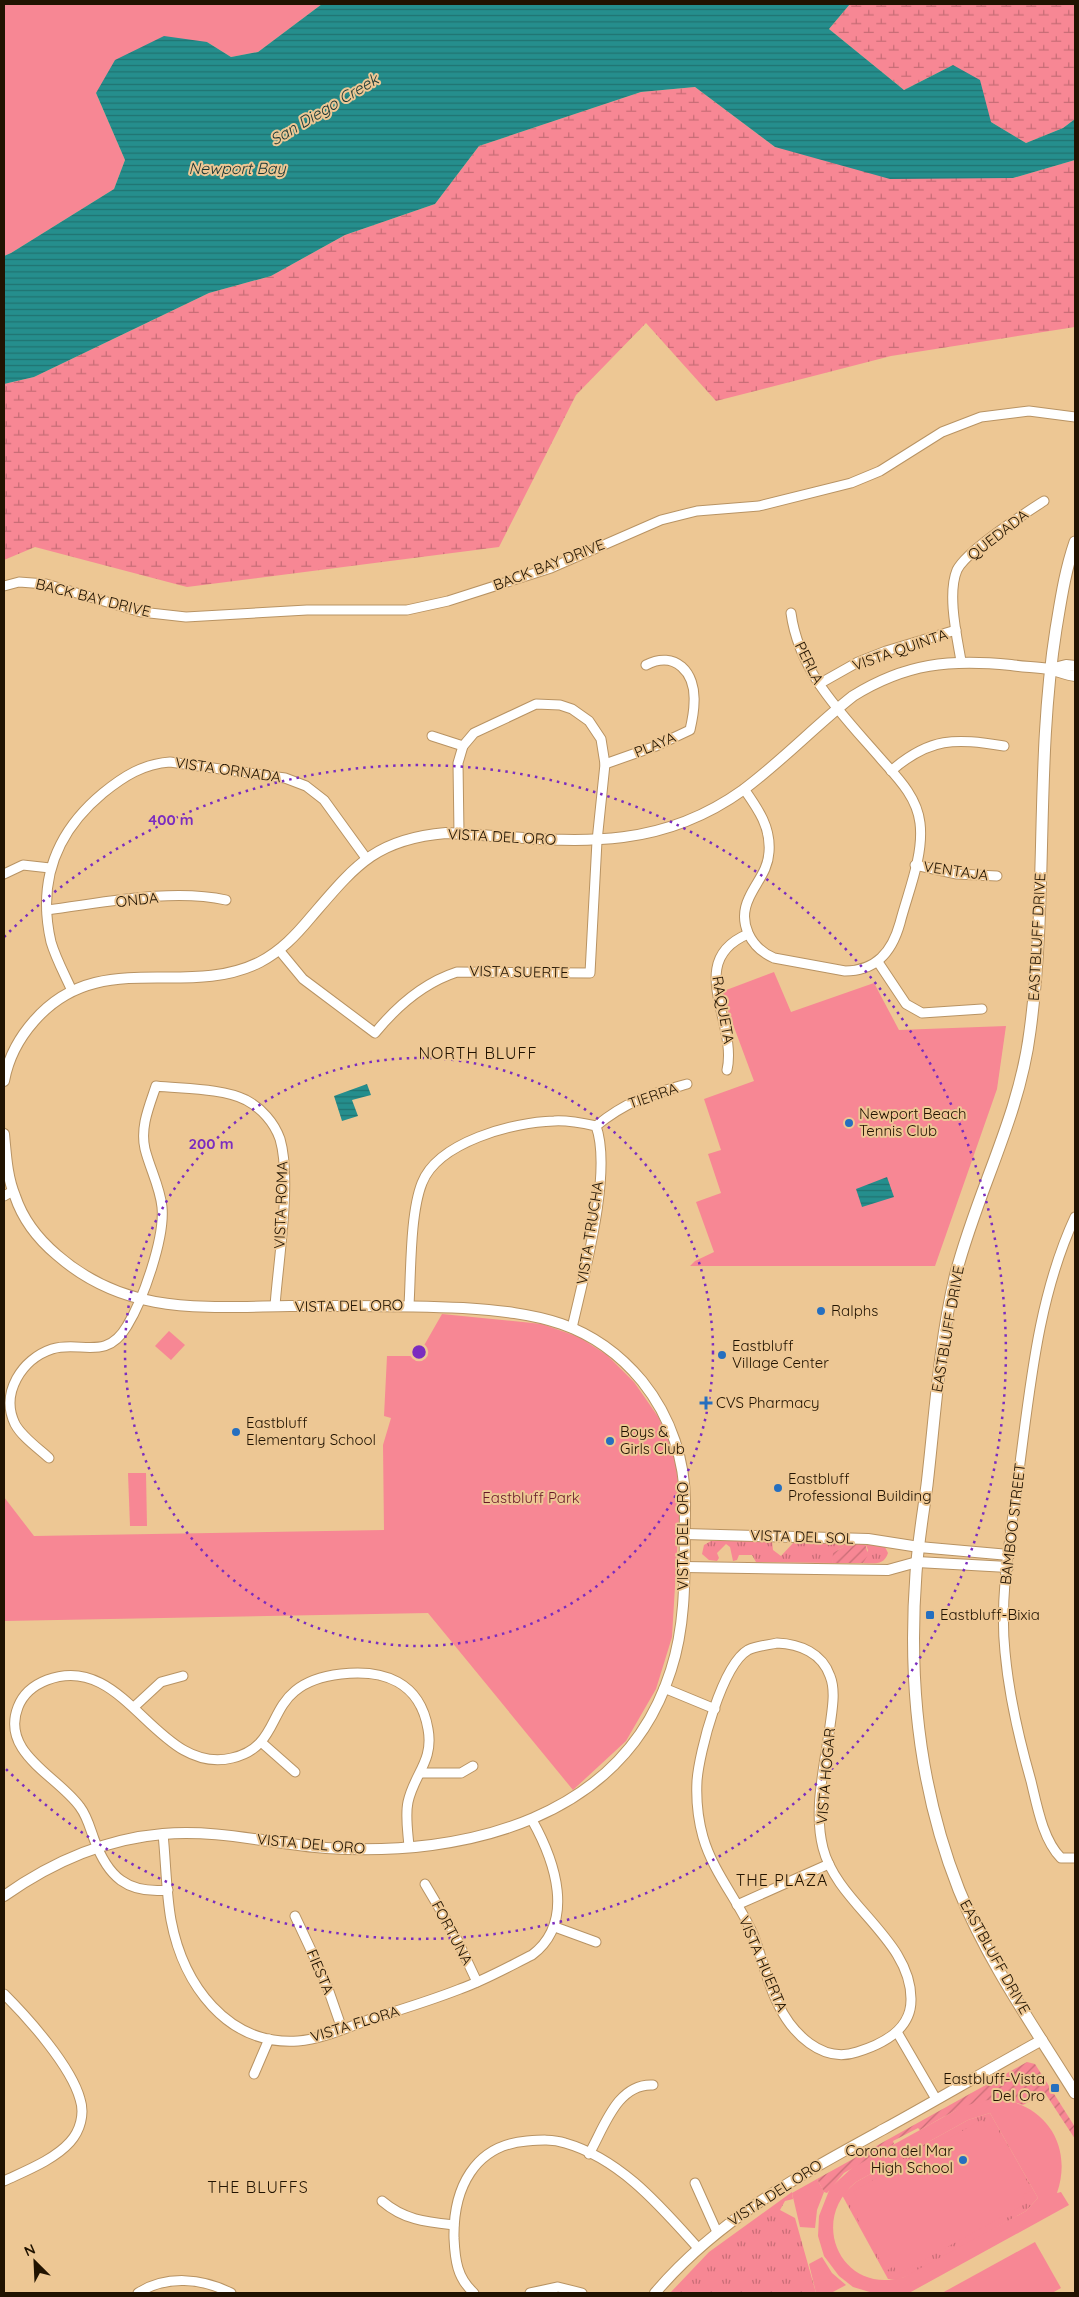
<svg xmlns="http://www.w3.org/2000/svg" width="1079" height="2297" font-family="Quicksand,sans-serif">
  <style>
    .grass { fill: url(#grass-tufts) }
    .wetland { fill: url(#wetland-marsh) }
    .park { fill: #f78794; fill-rule: evenodd }
    .garden { fill: url(#garden-furrows) }
    .water { fill: url(#water-rules) }
    .lines { fill: none; stroke-linecap: round; stroke-linejoin: round }
    .minor-casing { stroke: #b89363; stroke-width: 11 }
    .tertiary-casing { stroke: #b89363; stroke-width: 12 }
    .secondary-casing { stroke: #b89363; stroke-width: 13 }
    .minor { stroke: #fff; stroke-width: 9 }
    .tertiary { stroke: #fff; stroke-width: 10 }
    .secondary { stroke: #fff; stroke-width: 11 }
    .ring { fill: none; stroke: #7b2cbf; stroke-width: 2.5; stroke-dasharray: 2.5 5 }
    .poi-dot { fill: #266fbf; stroke: #edc794; stroke-width: 2 }
    .labels { text-anchor: middle; stroke-width: 4; stroke-linejoin: round; paint-order: stroke }
    .street-label { font-size: 15px; fill: #211301; stroke: #edc794 }
    .poi-label { font-size: 15px; fill: #211301; stroke: #edc794; text-anchor: start }
    .park-label { font-size: 15px; fill: #661928; stroke: #edc794 }
    .water-label { font-size: 16px; font-style: italic; fill: #173534; stroke: #edc794 }
    .neighbourhood-label { font-size: 16px; letter-spacing: 1px; fill: #211301; stroke: #edc794 }
    .centre { fill: #7b2cbf; stroke: #edc794; stroke-width: 2.5 }
    .ring-label { font-size: 15px; text-anchor: middle; font-weight: bold; fill: #7b2cbf; stroke: #edc794; stroke-width: 4; stroke-linejoin: round; paint-order: stroke }
  </style>
  <defs>
    <pattern id="grass-tufts" width="24" height="20" patternUnits="userSpaceOnUse" patternTransform="scale(1.25)"><rect width="24" height="20" fill="#f78794"/><path d="M3 7l-1-3M5 7V3M7 7l1-3M15 17l-1-3M17 17v-4M19 17l1-3" fill="none" stroke="#c86d76"/></pattern>
    <pattern id="wetland-marsh" width="20" height="14" patternUnits="userSpaceOnUse" patternTransform="scale(1.25)"><rect width="20" height="14" fill="#f78794"/><path d="M1 5h8M5 5V1M11 12h8M15 12V8" fill="none" stroke="#c86d76"/></pattern>
    <pattern id="garden-furrows" width="10" height="10" patternUnits="userSpaceOnUse" patternTransform="scale(1.25)"><rect width="10" height="10" fill="#f78794"/><path d="M-1 1l2-2M0 10L10 0M9 11l2-2" fill="none" stroke="#c86d76"/></pattern>
    <pattern id="water-rules" width="6" height="5" patternUnits="userSpaceOnUse" patternTransform="scale(1.25)"><rect width="6" height="5" fill="#258e8d"/><path d="M0 2.5h6" fill="none" stroke="#207371"/></pattern>
  </defs>
  <rect width="100%" height="100%" fill="#edc794"/>
  <g class="grass">
    <path d="M711 1541H772L773 1550 781 1556 794 1542 844 1543 843 1547C833 1552 835 1554 832 1563L756 1562 752 1555H739L737 1560 733 1561 730 1547 726 1544 717 1553 719 1558 717 1561 709 1560 702 1554 704 1545Z"/>
    <path d="M865 1543 884 1545 888 1553C884 1566 873 1563 863 1563L868 1550Z"/>
    <polygon points="990,2113 1038,2198 1026,2211 913,2274 896,2280 888,2279 842,2195 856,2182 968,2120"/>
    <polygon points="792,2192 793,2199 785,2201 780,2210 795,2218 816,2293 670,2293 709,2252"/>
  </g>
  <g class="wetland">
    <polygon points="850,4 1075,4 1075,119 1063,128 1026,143 991,122 953,65 904,90 829,29"/>
    <polygon points="695,87 775,147 1013,178 1075,160 1075,327 891,356 716,401 646,323 576,395 499,547 187,587 35,547 4,560 4,384 34,377 209,293 271,276 345,235 435,204 479,146 641,92"/>
  </g>
  <g class="park">
    <polygon points="4,4 322,4 258,52 231,57 207,42 96,93 125,160 114,189 11,253 4,256"/>
    <polygon points="774,972 791,1012 874,983 899,1030 1006,1026 997,1089 935,1266 690,1266 695,1261 714,1252 696,1202 721,1193 708,1154 721,1150 704,1099 754,1081 721,992"/>
    <polygon points="442,1314 542,1324 579,1337 607,1355 634,1382 659,1418 675,1456 680,1502 672,1637 656,1689 626,1741 573,1790 428,1613 4,1621 4,1497 34,1536 384,1530 383,1445 391,1418 384,1416 387,1356 418,1356"/>
    <polygon points="169,1331 185,1345 171,1360 155,1346"/>
    <polygon points="128,1473 146,1473 147,1526 130,1526"/>
    <path d="M983 2099C1039 2095 1075 2141 1057 2193L1061 2192 1069 2205 909 2293H873L853 2287 839 2276 824 2256 818 2236 819 2216 830 2188 853 2167 967 2104ZM990 2113 1038 2198 1026 2211 904 2277C843 2296 807 2222 856 2182L968 2120Z"/>
    <polygon points="982,2120 986,2127 994,2123 1032,2190 1023,2195 1027,2203 898,2274 894,2266 886,2271 849,2203 857,2199 853,2191"/>
    <polygon points="817,2179 824,2192 817,2210 815,2228 800,2227 792,2193"/>
    <polygon points="1035,2242 1061,2288 1052,2293 942,2293"/>
    <polygon points="822,2257 832,2273 846,2285 831,2293 816,2293 809,2264"/>
  </g>
  <g class="garden">
    <polygon points="844,1543 865,1543 868,1555 863,1563 832,1563 833,1553 843,1547"/>
    <path d="M1027 2062 1035 2064 1075 2127V2139L1045 2093 1023 2105C984 2089 954 2112 920 2130L918 2128 893 2141 894 2144 844 2173 827 2193 824 2192 817 2179Z"/>
  </g>
  <g class="water">
    <polygon points="322,4 850,4 829,29 904,90 953,65 980,80 991,122 1026,143 1063,128 1075,119 1075,160 1013,178 890,179 775,147 695,87 641,92 479,146 435,204 345,235 271,276 209,293 34,377 4,384 4,256 11,253 114,189 125,160 96,93 115,60 164,36 207,42 231,57 258,52"/>
    <polygon points="367,1084 371,1095 352,1100 358,1116 342,1121 334,1096"/>
    <polygon points="887,1177 894,1197 862,1207 856,1189"/>
  </g>
  <g class="lines">
    <defs>
      <g id="minor">
        <polyline points="4,586 19,582 46,584 141,612 186,617 307,610 407,610 448,601 551,568 661,520 697,511 759,506 851,483 880,471 942,432 981,417 1029,411 1075,417"/>
        <path d="M961 661C957 637 947 594 957 570 967 550 1024 514 1044 501"/>
        <polyline points="819,684 858,662 886,651 956,630"/>
        <polyline points="432,736 463,746"/>
        <path d="M605 764 656 746 690 730C692 721 694 712 694 703 696 672 675 650 646 665"/>
        <path d="M891 771C930 737 955 738 1004 746"/>
        <path d="M744 789C758 809 771 827 769 852 768 871 756 882 749 898 737 923 751 948 774 958L845 971C876 971 892 952 900 923 908 892 924 855 920 823 917 797 898 778 881 759 843 715 799 673 791 613"/>
        <polyline points="915,865 957,874 997,876"/>
        <polyline points="4,874 23,865 50,868"/>
        <path d="M47 910C103 903 171 888 226 900"/>
        <path d="M279 950 303 979 375 1033C397 1006 423 983 457 972L590 973 597 841 605 764 601 739 589 721 572 709 560 705 536 704 474 733 463 746 458 763 459 834"/>
        <polyline points="878,962 906,1004 922,1013 982,1009"/>
        <path d="M72 991C65 975 56 959 51 942 37 881 56 832 103 793 124 776 143 764 170 762L285 778 306 786 324 800 366 858"/>
        <path d="M727 1070C738 1022 684 961 748 934"/>
        <path d="M596 1126C628 1100 649 1095 687 1084"/>
        <polyline points="4,1196 13,1191"/>
        <path d="M1075 1217C1037 1299 1030 1390 1018 1478 1011 1534 999 1595 1005 1652 1009 1696 1019 1739 1031 1781 1037 1806 1043 1840 1061 1858H1075"/>
        <path d="M409 1305C411 1272 410 1213 422 1183 438 1142 513 1122 554 1121 568 1120 582 1123 596 1126 613 1173 583 1278 572 1328"/>
        <path d="M49 1458C38 1448 22 1437 15 1424 0 1393 22 1359 52 1349 80 1340 106 1362 127 1326 143 1300 165 1238 162 1207 160 1187 150 1169 145 1149 140 1127 149 1107 156 1086 182 1089 222 1088 246 1100 261 1108 274 1122 280 1139 292 1180 278 1262 275 1306"/>
        <path d="M777 1643C800 1644 822 1653 830 1676 836 1691 832 1710 830 1726 825 1765 813 1809 823 1848 837 1904 912 1940 911 2000 911 2030 883 2044 857 2052 822 2064 792 2033 778 2004 766 1981 762 1955 752 1932 737 1899 713 1872 703 1837 698 1819 696 1800 697 1781 699 1752 722 1665 748 1650 756 1646 768 1645 777 1643Z"/>
        <polyline points="664,1688 715,1709"/>
        <polyline points="134,1707 161,1682 183,1676"/>
        <polyline points="261,1742 295,1772"/>
        <polyline points="422,1773 461,1773 473,1766"/>
        <path d="M163 1834C166 1863 166 1892 171 1920 183 1984 227 2046 298 2041 324 2039 350 2026 374 2018 403 2009 432 2000 460 1989 485 1980 508 1967 532 1955 576 1922 555 1861 532 1820"/>
        <polyline points="425,1884 454,1933 477,1982"/>
        <path d="M168 1890C127 1894 108 1877 94 1839 90 1828 87 1816 80 1807 58 1776 0 1753 18 1707 23 1694 34 1685 47 1680 126 1650 156 1776 232 1758 275 1748 269 1712 295 1691 308 1680 324 1676 341 1674 384 1669 420 1682 428 1729 434 1761 414 1774 408 1802 405 1816 408 1832 409 1847"/>
        <polyline points="737,1905 829,1864"/>
        <polyline points="295,1916 325,1980 342,2029"/>
        <polyline points="555,1927 596,1942"/>
        <path d="M4 1994C28 2018 71 2066 80 2099 85 2114 80 2131 70 2142 54 2160 25 2171 4 2181"/>
        <polyline points="897,2032 936,2099"/>
        <polyline points="254,2074 269,2039"/>
        <path d="M589 2154C604 2128 617 2083 653 2085"/>
        <polyline points="695,2183 717,2232"/>
        <path d="M382 2201C404 2220 426 2222 454 2225"/>
        <path d="M138 2293C166 2275 202 2278 231 2293"/>
        <path d="M474 2293C457 2278 455 2260 454 2238 453 2189 474 2145 527 2141 540 2140 553 2139 565 2143 621 2159 661 2207 698 2248"/>
        <polyline points="530,2293 558,2287 582,2293"/>
      </g>
      <g id="tertiary">
        <polyline points="1050,669 1066,665 1075,666"/>
        <path d="M4 1081C8 1059 19 1038 34 1021 99 946 184 1000 260 962 281 951 296 935 311 917 355 866 375 839 446 833 556 838 647 859 743 790 782 761 815 726 853 696 906 663 950 659 1011 665 1024 667 1037 667 1049 669 1058 671 1066 675 1075 676"/>
        <path d="M4 1134C6 1155 7 1177 15 1196 23 1220 38 1239 57 1255 127 1316 203 1307 290 1306 348 1306 405 1305 463 1308 536 1313 592 1321 642 1381 671 1417 686 1462 685 1508 684 1562 688 1618 671 1670 624 1819 465 1857 326 1848 272 1844 218 1829 163 1834 104 1839 52 1862 4 1896"/>
        <polyline points="685,1534 868,1539 919,1547 1009,1555"/>
        <polyline points="684,1567 888,1570 917,1562 1008,1567"/>
        <path d="M655 2293C718 2219 800 2175 884 2129 937 2100 989 2069 1042 2040"/>
      </g>
      <path id="secondary" d="M1075 542C1065 571 1061 599 1056 629 1035 762 1048 898 1030 1031 1019 1119 976 1193 955 1277 939 1345 935 1416 927 1485 923 1514 918 1543 916 1573 908 1680 919 1789 959 1890 988 1962 1034 2027 1075 2093"/>
    </defs>
    <use href="#minor" class="minor-casing"/>
    <use href="#tertiary" class="tertiary-casing"/>
    <use href="#secondary" class="secondary-casing"/>
    <use href="#minor" class="minor"/>
    <use href="#tertiary" class="tertiary"/>
    <use href="#secondary" class="secondary"/>
  </g>
  <g class="ring">
    <circle cx="419" cy="1352" r="294"/>
    <path d="M4 937A587 587 0 1 1 4 1767"/>
  </g>
  <g class="poi-dot">
    <circle cx="849" cy="1123" r="5"/>
    <circle cx="821" cy="1311" r="5"/>
    <circle cx="722" cy="1355" r="5"/>
    <path d="M703.5 1395.5h5v5h5v5h-5v5h-5v-5h-5v-5h5z"/>
    <circle cx="236" cy="1432" r="5"/>
    <circle cx="610" cy="1441" r="5"/>
    <circle cx="778" cy="1488" r="5"/>
    <rect x="925" y="1610" width="10" height="10" rx="2.5"/>
    <rect x="1050" y="2083" width="10" height="10" rx="2.5"/>
    <circle cx="963" cy="2160" r="5"/>
  </g>
  <g class="labels">
    <g class="street-label">
      <text transform="translate(998 535) rotate(-38)" y="5">QUEDADA</text>
      <text transform="translate(549 565) rotate(-21)" y="5">BACK BAY DRIVE</text>
      <text transform="translate(93 598) rotate(14)" y="5">BACK BAY DRIVE</text>
      <text transform="translate(900 650) rotate(-19)" y="5">VISTA QUINTA</text>
      <text transform="translate(809 663) rotate(64)" y="5">PERLA</text>
      <text transform="translate(655 745) rotate(-23)" y="5">PLAYA</text>
      <text transform="translate(228 770) rotate(8)" y="5">VISTA ORNADA</text>
      <text transform="translate(502 837) rotate(3)" y="5">VISTA DEL ORO</text>
      <text transform="translate(956 871) rotate(8)" y="5">VENTAJA</text>
      <text transform="translate(137 900) rotate(-6)" y="5">ONDA</text>
      <text transform="translate(1037 937) rotate(-87)" y="5">EASTBLUFF DRIVE</text>
      <text transform="translate(519 972) rotate(1)" y="5">VISTA SUERTE</text>
      <text transform="translate(723 1010) rotate(80)" y="5">RAQUETA</text>
      <text transform="translate(653 1096) rotate(-19)" y="5">TIERRA</text>
      <text transform="translate(281 1205) rotate(-88)" y="5">VISTA ROMA</text>
      <text transform="translate(590 1233) rotate(-81)" y="5">VISTA TRUCHA</text>
      <text transform="translate(349 1306) rotate(-1)" y="5">VISTA DEL ORO</text>
      <text transform="translate(948 1329) rotate(-80)" y="5">EASTBLUFF DRIVE</text>
      <text transform="translate(1013 1524) rotate(-83)" y="5">BAMBOO STREET</text>
      <text transform="translate(683 1536) rotate(-90)" y="5">VISTA DEL ORO</text>
      <text transform="translate(802 1537) rotate(2)" y="5">VISTA DEL SOL</text>
      <text transform="translate(826 1776) rotate(-85)" y="5">VISTA HOGAR</text>
      <text transform="translate(311 1844) rotate(5)" y="5">VISTA DEL ORO</text>
      <text transform="translate(452 1933) rotate(62)" y="5">FORTUNA</text>
      <text transform="translate(995 1957) rotate(61)" y="5">EASTBLUFF DRIVE</text>
      <text transform="translate(763 1964) rotate(67)" y="5">VISTA HUERTA</text>
      <text transform="translate(320 1972) rotate(67)" y="5">FIESTA</text>
      <text transform="translate(355 2024) rotate(-17)" y="5">VISTA FLORA</text>
      <text transform="translate(775 2193) rotate(-33)" y="5">VISTA DEL ORO</text>
    </g>
    <g class="poi-label">
      <text x="859" y="1119">Newport Beach<tspan x="859" dy="17">Tennis Club</tspan></text>
      <text x="831" y="1316">Ralphs</text>
      <text x="732" y="1351">Eastbluff<tspan x="732" dy="17">Village Center</tspan></text>
      <text x="716" y="1408">CVS Pharmacy</text>
      <text x="246" y="1428">Eastbluff<tspan x="246" dy="17">Elementary School</tspan></text>
      <text x="620" y="1437">Boys &amp;<tspan x="620" dy="17">Girls Club</tspan></text>
      <text x="788" y="1484">Eastbluff<tspan x="788" dy="17">Professional Building</tspan></text>
      <text x="940" y="1620">Eastbluff-Bixia</text>
      <text x="1045" y="2084" text-anchor="end">Eastbluff-Vista<tspan x="1045" dy="17">Del Oro</tspan></text>
      <text x="953" y="2156" text-anchor="end">Corona del Mar<tspan x="953" dy="17">High School</tspan></text>
    </g>
    <g class="park-label">
      <text x="531" y="1503">Eastbluff Park</text>
    </g>
    <g class="water-label">
      <text transform="translate(324 109) rotate(-31)" y="6">San Diego Creek</text>
      <text x="237" y="174">Newport Bay</text>
    </g>
    <g class="neighbourhood-label">
      <text x="478" y="1059">NORTH BLUFF</text>
      <text x="782" y="1886">THE PLAZA</text>
      <text x="258" y="2193">THE BLUFFS</text>
    </g>
  </g>
  <circle cx="419" cy="1352" r="8" class="centre"/>
  <g class="ring-label">
    <text x="171" y="825">400 m</text>
    <text x="211" y="1149">200 m</text>
  </g>
  <rect width="1079" height="2297" fill="none" stroke="#211301" stroke-width="10"/>
  <g transform="translate(35 2262) rotate(336)" stroke="#edc794" stroke-width="4" paint-order="stroke">
  <path d="M0-4L9 19L0 12L-9 19Z" fill="#211301"/>
  <text y="-8" font-size="14" font-weight="bold" text-anchor="middle" fill="#211301">N</text>
  </g>
</svg>
